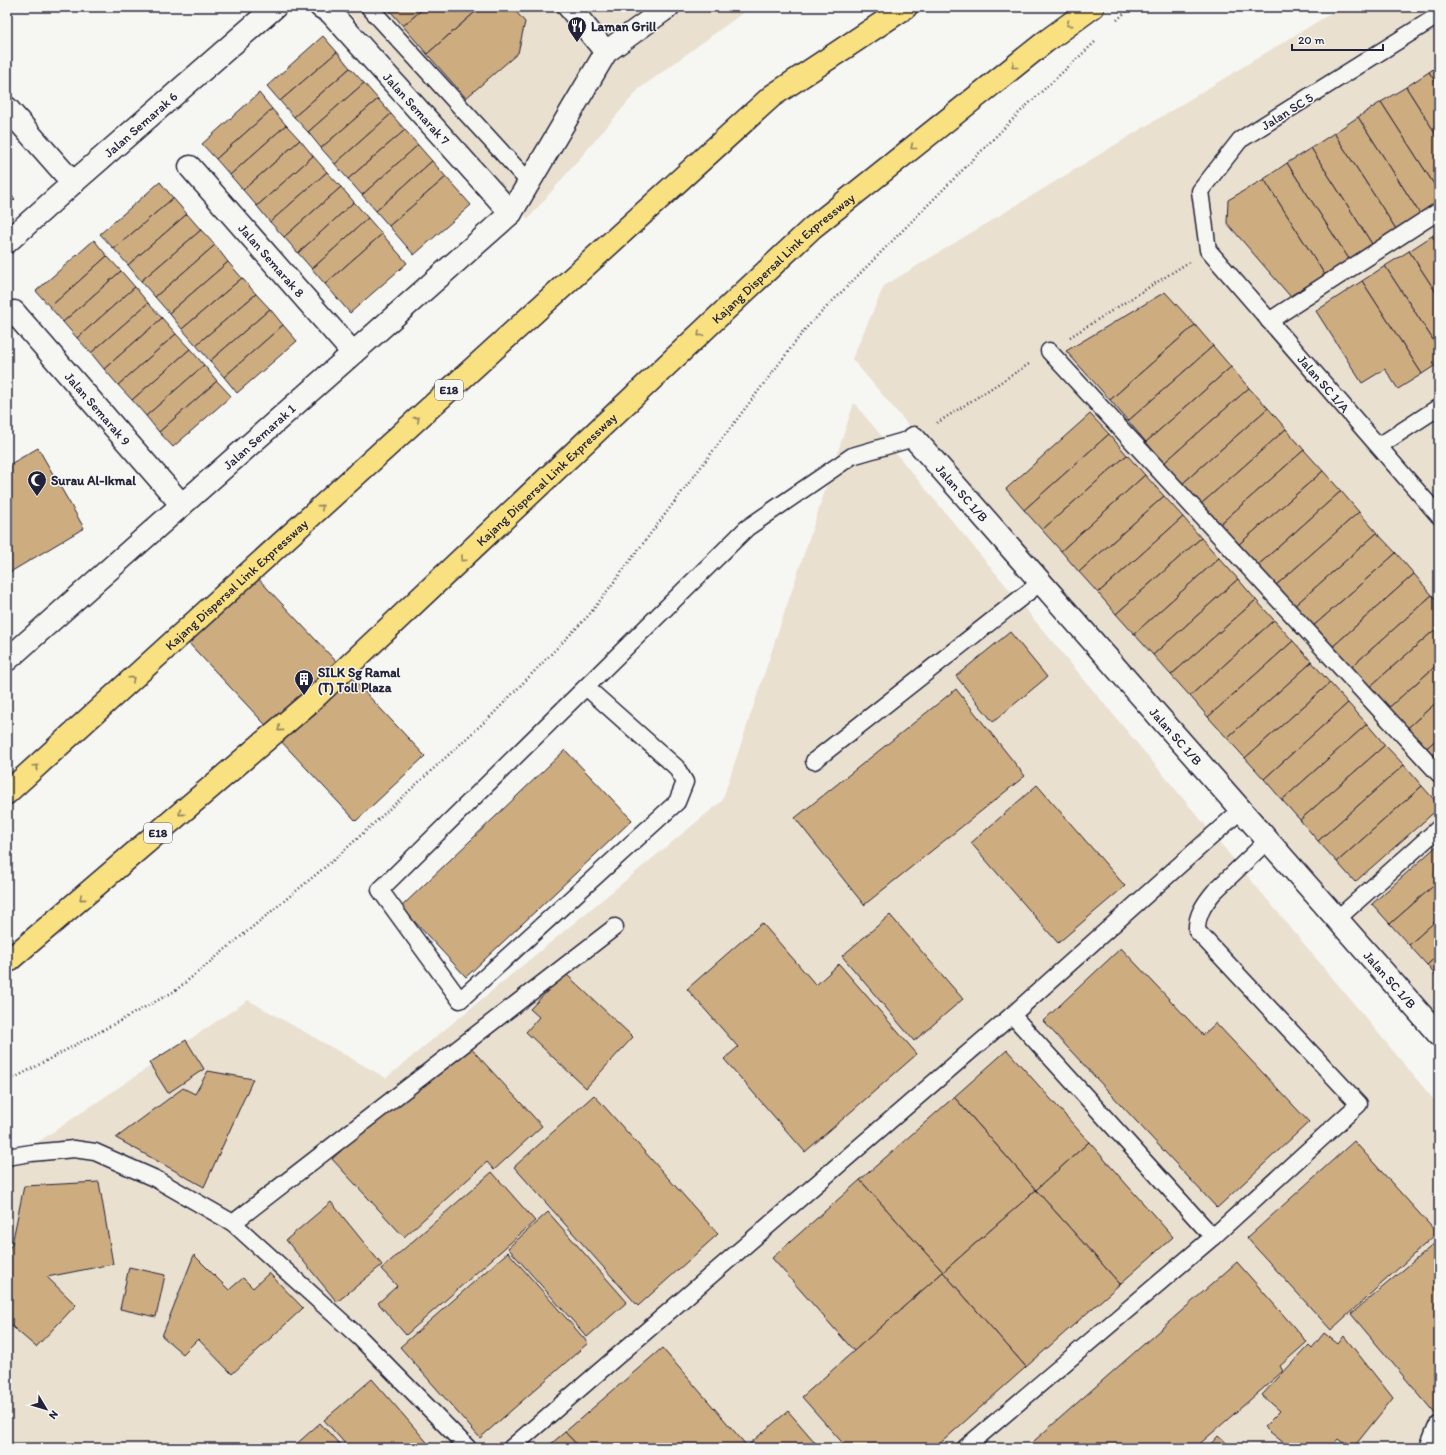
<svg xmlns="http://www.w3.org/2000/svg" width="1446" height="1455" font-family="Itim,sans-serif">
  <style>
    .built { fill: #eae0d0 }
    .building { fill: #cdac80; stroke: #22223b }
    .lines { fill: none; stroke-linecap: round; stroke-linejoin: round }
    .lane-casing { stroke: #22223b; stroke-width: 19 }
    .street-casing { stroke: #22223b; stroke-width: 25 }
    .highway-casing { stroke: #22223b; stroke-width: 25 }
    .path { stroke: #22223b; stroke-width: 2.5; stroke-dasharray: 1 3; stroke-linecap: butt }
    .lane { stroke: #f6f6f2; stroke-width: 16 }
    .street { stroke: #f6f6f2; stroke-width: 22 }
    .highway { stroke: #f9e181; stroke-width: 22 }
    .oneway { stroke: #8e825e }
    .labels { text-anchor: middle; stroke-width: 3; stroke-linejoin: round; paint-order: stroke }
    .shield { fill: #f6f6f2; stroke: #626272; stroke-width: 1 }
    .shield-label { font-size: 12px; font-weight: bold; fill: #22223b }
    .poi-label { font-size: 13px; font-weight: bold; fill: #22223b; stroke: #f6f6f2; text-anchor: start }
    .street-label { font-size: 13px; fill: #22223b; stroke: #f6f6f2 }
  </style>
  <rect width="100%" height="100%" fill="#f6f6f2"/>
  <filter id="ink" filterUnits="userSpaceOnUse"><feTurbulence type="fractalNoise" baseFrequency=".025" numOctaves="2"/><feDisplacementMap in="SourceGraphic" scale="8" xChannelSelector="R" yChannelSelector="G"/><feConvolveMatrix kernelMatrix="1 2 1 2 8 2 1 2 1" color-interpolation-filters="sRGB"/></filter>
  <g filter="url(#ink)">
    <g class="built">
      <polygon points="344,7 751,7 639,89 528,219"/>
      <polygon points="1341,7 1439,7 1439,1048 852,359 884,286"/>
      <polygon points="854,403 1439,1106 1439,1448 7,1448 7,1163 248,1000 386,1078 722,801"/>
    </g>
    <g class="building">
      <polygon points="387,7 425,7 403,26"/>
      <polygon points="425,7 481,7 427,54 403,26"/>
      <polygon points="481,7 512,7 525,22 518,53 466,98 427,54"/>
      <polygon points="323,36 337,52 280,101 267,86"/>
      <polygon points="337,52 350,68 294,117 280,101"/>
      <polygon points="1439,65 1439,88 1429,72"/>
      <polygon points="350,68 364,83 308,132 294,117"/>
      <polygon points="1429,72 1439,88 1439,139 1406,87"/>
      <polygon points="364,83 378,99 321,148 308,132"/>
      <polygon points="1406,87 1439,139 1439,192 1381,102"/>
      <polygon points="259,93 272,109 216,159 202,144"/>
      <polygon points="378,99 391,114 335,164 321,148"/>
      <polygon points="1381,102 1439,192 1439,201 1420,214 1358,117"/>
      <polygon points="272,109 286,125 230,175 216,159"/>
      <polygon points="391,114 405,130 348,179 335,164"/>
      <polygon points="1358,117 1420,214 1396,229 1334,133"/>
      <polygon points="286,125 300,140 243,190 230,175"/>
      <polygon points="405,130 418,145 362,195 348,179"/>
      <polygon points="1334,133 1396,229 1372,244 1311,148"/>
      <polygon points="300,140 313,156 257,206 243,190"/>
      <polygon points="418,145 432,161 376,211 362,195"/>
      <polygon points="1311,148 1372,244 1349,259 1287,163"/>
      <polygon points="313,156 327,172 270,222 257,206"/>
      <polygon points="432,161 446,177 389,226 376,211"/>
      <polygon points="1287,163 1349,259 1325,275 1264,179"/>
      <polygon points="327,172 341,187 284,237 270,222"/>
      <polygon points="446,177 471,205 414,255 389,226"/>
      <polygon points="1264,179 1325,275 1290,296 1227,223 1228,200"/>
      <polygon points="160,182 173,198 114,249 100,234"/>
      <polygon points="341,187 354,202 298,253 284,237"/>
      <polygon points="7,190 15,199 7,206"/>
      <polygon points="173,198 187,214 128,265 114,249"/>
      <polygon points="354,202 368,218 312,269 298,253"/>
      <polygon points="187,214 201,230 141,281 128,265"/>
      <polygon points="368,218 382,234 325,284 312,269"/>
      <polygon points="201,230 215,245 155,297 141,281"/>
      <polygon points="1439,231 1439,246 1432,236"/>
      <polygon points="382,234 407,263 350,313 325,284"/>
      <polygon points="1432,236 1439,246 1439,297 1409,251"/>
      <polygon points="94,240 107,256 50,307 36,291"/>
      <polygon points="215,245 228,262 169,313 155,297"/>
      <polygon points="1409,251 1439,297 1439,349 1385,266"/>
      <polygon points="107,256 121,271 63,322 50,307"/>
      <polygon points="228,262 242,278 182,329 169,313"/>
      <polygon points="1385,266 1439,349 1439,363 1422,374 1362,281"/>
      <polygon points="121,271 135,287 77,338 63,322"/>
      <polygon points="242,278 256,294 196,345 182,329"/>
      <polygon points="1362,281 1422,374 1398,389 1385,369 1362,383 1316,311"/>
      <polygon points="135,287 148,303 91,353 77,338"/>
      <polygon points="1165,292 1195,325 1110,400 1066,351"/>
      <polygon points="256,294 270,309 210,361 196,345"/>
      <polygon points="148,303 162,318 104,369 91,353"/>
      <polygon points="270,309 283,325 224,377 210,361"/>
      <polygon points="162,318 176,334 118,385 104,369"/>
      <polygon points="283,325 297,341 237,393 224,377"/>
      <polygon points="1195,325 1213,346 1128,421 1110,400"/>
      <polygon points="176,334 190,349 132,400 118,385"/>
      <polygon points="1213,346 1231,367 1146,442 1128,421"/>
      <polygon points="190,349 204,365 146,416 132,400"/>
      <polygon points="204,365 217,381 159,432 146,416"/>
      <polygon points="1231,367 1249,388 1164,463 1146,442"/>
      <polygon points="217,381 231,396 173,447 159,432"/>
      <polygon points="1249,388 1268,408 1182,484 1164,463"/>
      <polygon points="1268,408 1286,429 1201,504 1182,484"/>
      <polygon points="1090,414 1109,434 1024,510 1006,489"/>
      <polygon points="1286,429 1304,450 1219,525 1201,504"/>
      <polygon points="1109,434 1127,455 1042,530 1024,510"/>
      <polygon points="38,448 84,528 7,574 7,466"/>
      <polygon points="1304,450 1323,471 1237,546 1219,525"/>
      <polygon points="1127,455 1145,475 1061,551 1042,530"/>
      <polygon points="1323,471 1341,491 1256,567 1237,546"/>
      <polygon points="1145,475 1164,496 1079,572 1061,551"/>
      <polygon points="1341,491 1359,512 1274,587 1256,567"/>
      <polygon points="1164,496 1183,517 1098,593 1079,572"/>
      <polygon points="1359,512 1377,533 1292,608 1274,587"/>
      <polygon points="1183,517 1201,538 1116,614 1098,593"/>
      <polygon points="1377,533 1396,553 1310,629 1292,608"/>
      <polygon points="1201,538 1219,558 1134,634 1116,614"/>
      <polygon points="1396,553 1414,574 1329,650 1310,629"/>
      <polygon points="1219,558 1238,579 1153,655 1134,634"/>
      <polygon points="252,572 425,756 356,821 183,637"/>
      <polygon points="1414,574 1432,595 1347,671 1329,650"/>
      <polygon points="1238,579 1256,600 1171,675 1153,655"/>
      <polygon points="1432,595 1439,603 1439,626 1365,691 1347,671"/>
      <polygon points="1256,600 1274,620 1190,696 1171,675"/>
      <polygon points="1274,620 1293,641 1208,717 1190,696"/>
      <polygon points="1439,626 1439,663 1384,712 1365,691"/>
      <polygon points="1010,632 1047,677 993,722 956,676"/>
      <polygon points="1293,641 1312,662 1227,738 1208,717"/>
      <polygon points="1312,662 1330,683 1245,758 1227,738"/>
      <polygon points="1439,663 1439,700 1402,733 1384,712"/>
      <polygon points="1330,683 1348,703 1264,779 1245,758"/>
      <polygon points="956,689 1025,776 864,905 795,818"/>
      <polygon points="1439,700 1439,737 1420,754 1402,733"/>
      <polygon points="1348,703 1367,724 1282,800 1264,779"/>
      <polygon points="1367,724 1385,745 1300,820 1282,800"/>
      <polygon points="1439,737 1439,774 1420,754"/>
      <polygon points="1385,745 1404,765 1318,841 1300,820"/>
      <polygon points="565,750 632,820 466,977 401,907"/>
      <polygon points="1404,765 1422,786 1337,862 1318,841"/>
      <polygon points="1037,785 1125,886 1058,943 971,843"/>
      <polygon points="1422,786 1439,805 1439,808 1355,882 1337,862"/>
      <polygon points="1439,844 1439,881 1390,924 1372,904"/>
      <polygon points="1439,881 1439,918 1409,945 1390,924"/>
      <polygon points="890,915 963,999 914,1041 842,956"/>
      <polygon points="1439,918 1439,954 1427,965 1409,945"/>
      <polygon points="762,923 816,985 839,964 917,1054 805,1152 724,1059 738,1047 687,989"/>
      <polygon points="1121,948 1203,1035 1216,1023 1309,1122 1217,1208 1043,1021"/>
      <polygon points="1439,954 1439,980 1427,965"/>
      <polygon points="565,973 633,1037 586,1088 526,1032 539,1017 530,1009"/>
      <polygon points="186,1040 204,1069 168,1093 149,1063"/>
      <polygon points="467,1044 542,1126 494,1170 487,1162 404,1237 332,1159 415,1083"/>
      <polygon points="1007,1050 1089,1142 1036,1190 954,1097"/>
      <polygon points="208,1071 253,1079 204,1187 116,1138 183,1088 195,1094"/>
      <polygon points="594,1095 718,1234 638,1306 514,1167"/>
      <polygon points="954,1097 1036,1190 943,1272 860,1180"/>
      <polygon points="1354,1141 1437,1233 1331,1330 1247,1238"/>
      <polygon points="1089,1142 1173,1237 1120,1284 1036,1190"/>
      <polygon points="492,1172 535,1221 406,1335 378,1303 397,1286 381,1269"/>
      <polygon points="860,1180 943,1272 854,1351 772,1258"/>
      <polygon points="99,1182 113,1264 47,1277 76,1305 36,1347 7,1322 7,1252 12,1244 24,1186"/>
      <polygon points="1036,1190 1120,1284 1026,1367 943,1272"/>
      <polygon points="331,1202 382,1265 337,1302 286,1240"/>
      <polygon points="548,1212 627,1302 587,1337 508,1248"/>
      <polygon points="1435,1243 1439,1247 1439,1415 1437,1416 1351,1314"/>
      <polygon points="508,1252 588,1343 480,1438 400,1347"/>
      <polygon points="194,1255 229,1290 243,1278 253,1288 269,1273 303,1308 232,1374 198,1339 183,1354 162,1336"/>
      <polygon points="1237,1262 1307,1342 1280,1366 1283,1371 1195,1448 1026,1448"/>
      <polygon points="129,1267 165,1275 156,1317 120,1309"/>
      <polygon points="943,1272 1026,1367 935,1448 847,1448 802,1397"/>
      <polygon points="1324,1333 1338,1344 1344,1336 1393,1398 1353,1448 1350,1448 1338,1439 1330,1448 1290,1448 1264,1427 1280,1411 1262,1395 1309,1345 1312,1348"/>
      <polygon points="662,1348 747,1446 745,1448 580,1448 565,1432"/>
      <polygon points="372,1379 432,1448 349,1448 324,1420"/>
      <polygon points="788,1411 820,1448 745,1448 747,1446"/>
      <polygon points="320,1423 343,1448 292,1448"/>
      <polygon points="565,1432 580,1448 546,1448"/>
      <polygon points="1218,1436 1231,1448 1207,1448"/>
    </g>
    <g class="lines">
      <defs>
        <g id="lane">
          <polyline points="369,7 529,182"/>
          <path id="s1" d="M1439 15 1240 140 1200 191 1208 250 1439 516"/>
          <polyline points="1269,321 1439,211"/>
          <polyline points="1049,351 1439,774"/>
          <polyline points="1379,446 1439,407"/>
          <polyline points="586,687 676,767 685,782 677,802 460,1000 380,890 747,528 852,456 914,438"/>
          <polyline points="814,761 1041,582"/>
          <polyline points="1337,919 1439,828"/>
          <polyline points="1012,1015 1213,1237"/>
          <polyline points="7,1157 31,1153 74,1149 95,1152 156,1179 233,1223 360,1338 468,1448"/>
          <polyline points="233,1223 615,927"/>
          <polyline points="511,1448 1012,1015 1241,810"/>
          <path d="M965 1448 1213 1237 1359 1104 1197 931C1196 916 1204 904 1214 892L1268 840"/>
        </g>
        <g id="street">
          <path id="s2" d="M321 7 330 12 511 213"/>
          <polyline points="569,7 606,52"/>
          <polyline points="7,108 73,183"/>
          <path id="s3" d="M190 167 353 353"/>
          <path id="s4" d="M7 242 73 183 275 7"/>
          <path id="s5" d="M14 312 182 505"/>
          <path id="s6" d="M914 438 1439 1035"/>
          <path id="s7" d="M7 660 511 213 606 52 668 7"/>
          <polyline points="1431,1448 1439,1428"/>
        </g>
        <g id="highway">
          <path id="s8" d="M7 793 772 96 906 7"/>
          <path id="s9" d="M7 962 309 703 812 228 1045 42 1093 7"/>
        </g>
      </defs>
      <use href="#lane" class="lane-casing"/>
      <use href="#street" class="street-casing"/>
      <use href="#highway" class="highway-casing"/>
      <g class="path">
        <polyline points="1117,20 1131,7"/>
        <polyline points="1070,337 1189,262"/>
        <polyline points="937,423 1029,364"/>
        <polyline points="7,1082 175,991 336,858 492,715 589,615 806,328 1024,108 1095,42"/>
      </g>
      <use href="#lane" class="lane"/>
      <use href="#street" class="street"/>
      <use href="#highway" class="highway"/>
    </g>
    <defs><path id="oneway-chevron" d="M-2-3.5L2.5 0L-2 3.5" fill="none" stroke-width="1.6" stroke-linecap="round" stroke-linejoin="round"/></defs>
    <g class="oneway">
      <use href="#oneway-chevron" transform="translate(1069 24) rotate(144)"/>
      <use href="#oneway-chevron" transform="translate(1014 66) rotate(141)"/>
      <use href="#oneway-chevron" transform="translate(913 147) rotate(141)"/>
      <use href="#oneway-chevron" transform="translate(700 334) rotate(137)"/>
      <use href="#oneway-chevron" transform="translate(417 419) rotate(-42)"/>
      <use href="#oneway-chevron" transform="translate(321 507) rotate(-42)"/>
      <use href="#oneway-chevron" transform="translate(463 559) rotate(137)"/>
      <use href="#oneway-chevron" transform="translate(132 679) rotate(-42)"/>
      <use href="#oneway-chevron" transform="translate(280 729) rotate(139)"/>
      <use href="#oneway-chevron" transform="translate(36 767) rotate(-42)"/>
      <use href="#oneway-chevron" transform="translate(181 813) rotate(139)"/>
      <use href="#oneway-chevron" transform="translate(82 898) rotate(139)"/>
    </g>
  </g>
  <defs>
    <symbol id="restaurant-pin" viewBox="-11 -11 22 30"><path d="M0 17L-7.5 6A9.5 9.5 0 1 1 7.5 6Z" fill="#22223b" stroke="#f6f6f2"/><path d="M-5-6h1v4h1v-4h1v4h1v-4h1v5L-1.5 .5V6h-2V.5L-5-1ZM5-6V6H3V1.5H1.5Q1.5-4 5-6Z" fill="#fff"/></symbol>
    <symbol id="mosque-pin" viewBox="-11 -11 22 30"><path d="M0 17L-7.5 6A9.5 9.5 0 1 1 7.5 6Z" fill="#22223b" stroke="#f6f6f2"/><path d="M3.5-4.9A6 6 0 1 0 3.5 4.9A5 5 0 1 1 3.5-4.9Z" fill="#fff"/></symbol>
    <symbol id="building-pin" viewBox="-11 -11 22 30"><path d="M0 17L-7.5 6A9.5 9.5 0 1 1 7.5 6Z" fill="#22223b" stroke="#f6f6f2"/><path d="M-4-6H4V6H1V3H-1V6H-4ZM-2.5-4.3h1.7v1.8h-1.7ZM.8-4.3h1.7v1.8H.8ZM-2.5-1h1.7V.8h-1.7ZM.8-1h1.7V.8H.8Z" fill="#fff"/></symbol>
  </defs>
  <g fill-rule="evenodd">
    <use href="#restaurant-pin" x="566" y="15" width="22" height="30"/>
    <use href="#mosque-pin" x="26" y="469" width="22" height="30"/>
    <use href="#building-pin" x="293" y="668" width="22" height="30"/>
  </g>
  <g class="labels">
    <g class="shield">
      <rect x="435" y="380" width="28" height="20" rx="3"/>
      <rect x="144" y="823" width="28" height="20" rx="3"/>
    </g>
    <g class="shield-label">
      <text x="449" y="394">E18</text>
      <text x="158" y="837">E18</text>
    </g>
    <g class="poi-label">
      <text x="591" y="31">Laman Grill</text>
      <text x="51" y="485">Surau Al-Ikmal</text>
      <text x="318" y="677">SILK Sg Ramal<tspan x="318" dy="15">(T) Toll Plaza</tspan></text>
    </g>
    <g class="street-label">
      <text dy="5" stroke="none"><textPath href="#s2" startOffset="140">Jalan Semarak 7</textPath></text>
      <text transform="translate(1287 111) rotate(-32)" y="5">Jalan SC 5</text>
      <text dy="5" stroke="none"><textPath href="#s4" startOffset="178">Jalan Semarak 6</textPath></text>
      <text dy="5" stroke="none"><textPath href="#s9" startOffset="1048">Kajang Dispersal Link Expressway</textPath></text>
      <text dy="5" stroke="none"><textPath href="#s3" startOffset="124">Jalan Semarak 8</textPath></text>
      <text dy="5" stroke="none"><textPath href="#s1" startOffset="536">Jalan SC 1/A</textPath></text>
      <text dy="5" stroke="none"><textPath href="#s5" startOffset="128">Jalan Semarak 9</textPath></text>
      <text dy="5" stroke="none"><textPath href="#s7" startOffset="337">Jalan Semarak 1</textPath></text>
      <text dy="5" stroke="none"><textPath href="#s9" startOffset="724">Kajang Dispersal Link Expressway</textPath></text>
      <text dy="5" stroke="none"><textPath href="#s6" startOffset="73">Jalan SC 1/B</textPath></text>
      <text dy="5" stroke="none"><textPath href="#s8" startOffset="310">Kajang Dispersal Link Expressway</textPath></text>
      <text dy="5" stroke="none"><textPath href="#s6" startOffset="397">Jalan SC 1/B</textPath></text>
      <text dy="5" stroke="none"><textPath href="#s6" startOffset="721">Jalan SC 1/B</textPath></text>
    </g>
  </g>
  <rect width="1446" height="1455" fill="none" stroke="#f6f6f2" stroke-width="24"/>
  <rect x="12" y="12" width="1422" height="1431" fill="none" stroke="#22223b" stroke-width="1.5" filter="url(#ink)"/>
  <g transform="translate(46 1409) rotate(128)" stroke="#f6f6f2" stroke-width="3" paint-order="stroke">
  <path d="M0-3L7 15L0 10L-7 15Z" fill="#22223b"/>
  <text y="-6" font-size="11" font-weight="bold" text-anchor="middle" fill="#22223b">N</text>
  </g>
  <path d="M1292 44v6h91v-6" fill="none" stroke="#22223b" stroke-width="2"/>
  <text x="1298" y="44" font-size="12" fill="#22223b" stroke="#f6f6f2" stroke-width="3" paint-order="stroke">20 m</text>
</svg>
